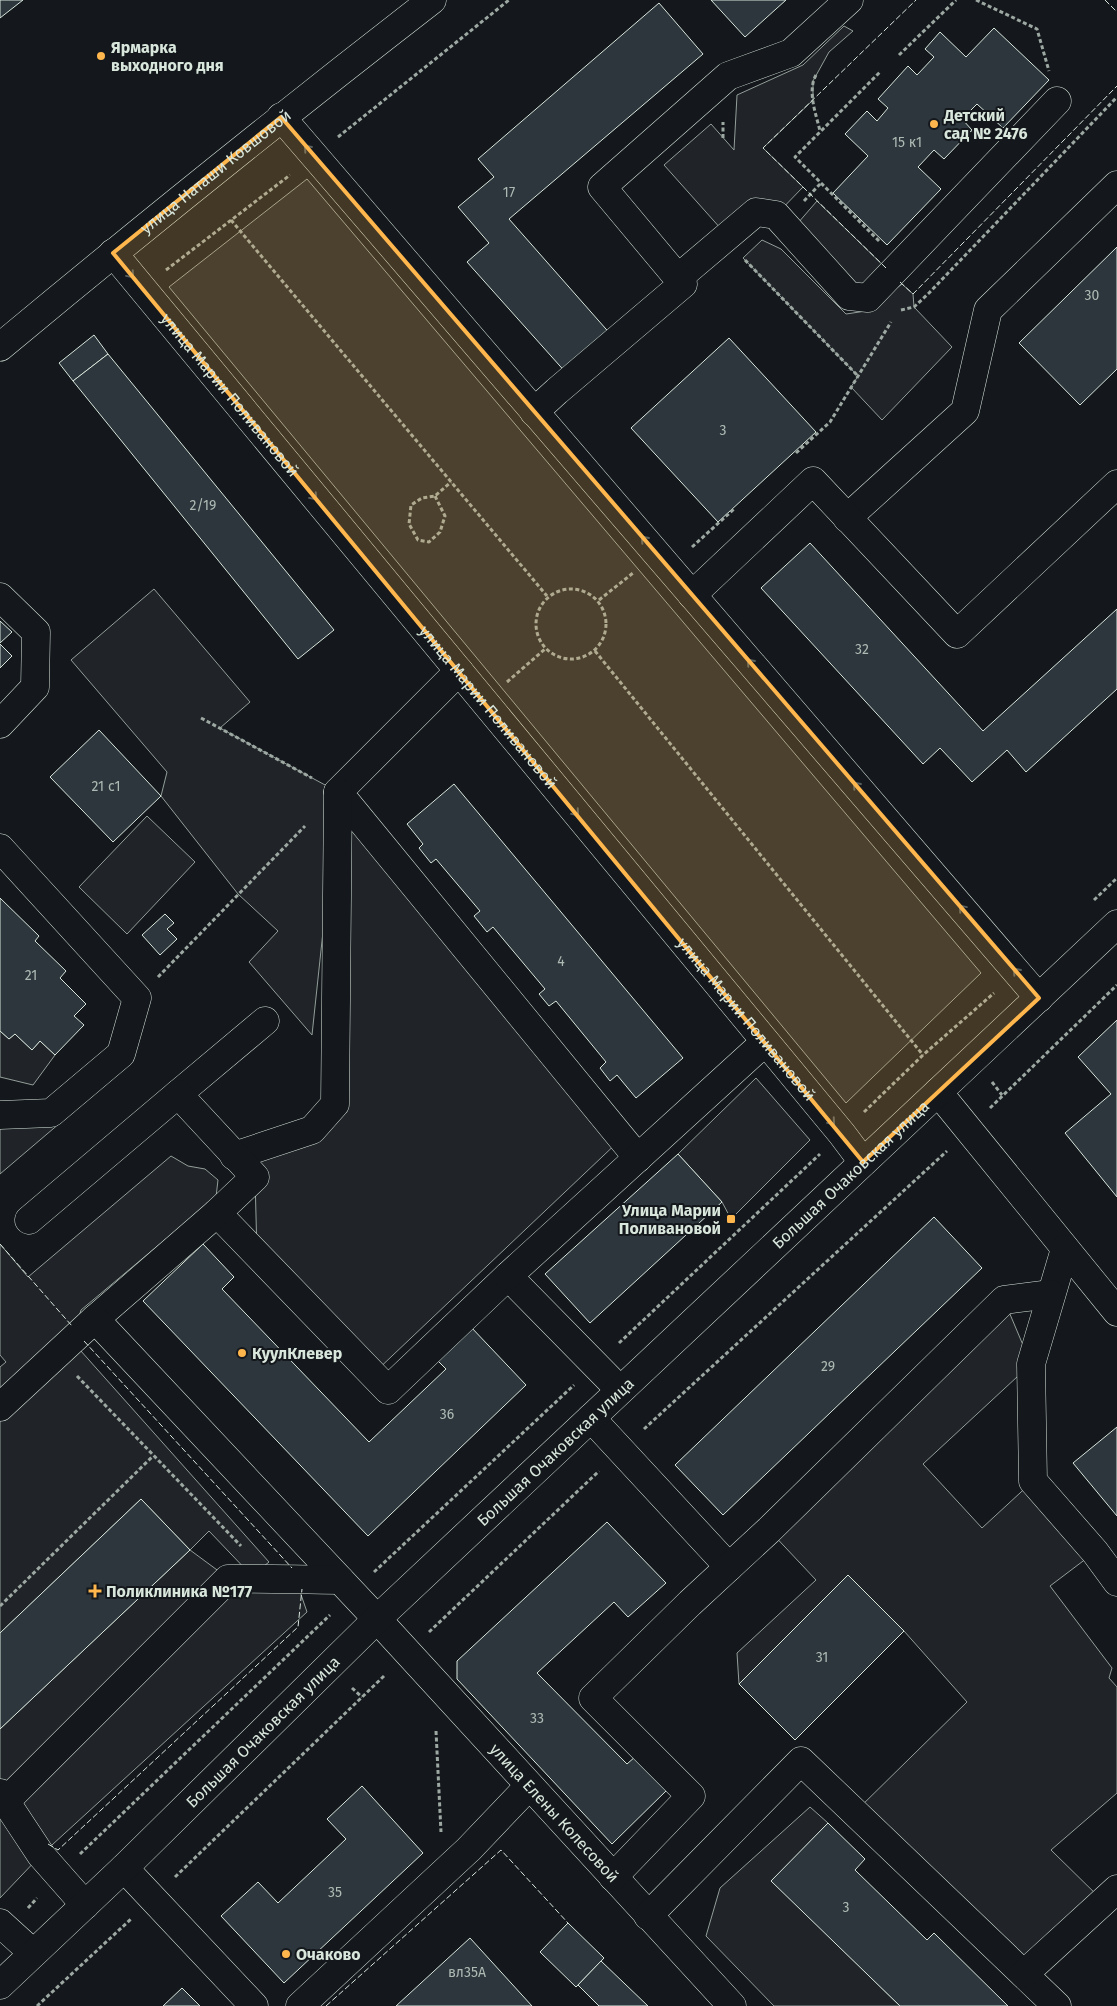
<svg xmlns="http://www.w3.org/2000/svg" width="1117" height="2006" font-family="'Fira Sans',sans-serif">
  <style>
    .green { fill: #202428; stroke: #939e99; fill-rule: evenodd }
    .building { fill: #2c363c; stroke: #d8e6dc }
    .lines { fill: none; stroke-linecap: round; stroke-linejoin: round }
    .minor-casing { stroke: #d8e6dc; stroke-width: 29 }
    .path { stroke: #9da8a2; stroke-width: 3; stroke-dasharray: 4 2.5; stroke-linecap: butt }
    .minor { stroke: #14181c; stroke-width: 28 }
    .fence { stroke: #d8e6dc; stroke-width: 1; stroke-dasharray: 6 2.5; stroke-linecap: butt }
    .oneway { stroke: #59605f }
    .marked { fill: #ffb74d; fill-opacity: 0.2; stroke: #ffb74d; stroke-width: 4; stroke-linejoin: round }
    .poi-dot { fill: #ffb74d; stroke: #14181c; stroke-width: 2 }
    .labels { text-anchor: middle; stroke-width: 4; stroke-linejoin: round; paint-order: stroke }
    .number-label { font-size: 14px; fill: #adbab4 }
    .poi-label { font-size: 16px; font-weight: bold; fill: #d8e6dc; stroke: #14181c; text-anchor: start }
    .street-label { font-size: 16px; fill: #d8e6dc; stroke: #14181c }
  </style>
  <rect width="100%" height="100%" fill="#14181c"/>
  <g class="green">
    <polygon points="844,26 853,31 829,52 813,81 813,100 763,148 803,187 776,215 722,230 664,165 711,124 734,150 737,95 803,65"/>
    <polygon points="307,179 981,973 846,1103 169,287"/>
    <polygon points="817,201 892,274 868,298 791,231"/>
    <polygon points="762,240 781,249 846,314 866,311 902,284 913,294 914,307 952,347 882,420 851,387 858,376 743,258"/>
    <polygon points="154,589 250,702 220,728 338,792 622,1138 373,1374 257,1255 255,1177 234,1156 335,1104 337,800 312,1035 249,962 278,931 238,894 161,796 167,772 71,660"/>
    <polygon points="147,816 195,862 127,934 79,887"/>
    <polygon points="0,1031 9,1039 15,1034 32,1050 40,1041 55,1055 33,1085 0,1077"/>
    <polygon points="121,1054 134,1060 0,1174 0,1115 51,1113"/>
    <polygon points="756,1078 810,1140 731,1219 722,1202 678,1154"/>
    <path d="M171 1156 188 1166 205 1169 218 1180 216 1197 81 1310 72 1341 269 1562 253 1575 296 1580 307 1612 41 1855 0 1898V1729L190 1550 141 1499 0 1633V1367L6 1362 0 1355V1244L28 1277ZM209 1531 252 1576 228 1578 190 1550Z"/>
    <polygon points="1004,1300 1031,1364 923,1464 982,1528 1033,1481 1095,1552 1050,1586 1112,1668 1109,1678 1117,1687 1117,1793 1051,1850 1103,1901 1024,1974 854,1813 967,1702 904,1631 848,1575 739,1684 737,1653 816,1580 769,1530"/>
    <polygon points="810,1807 828,1823 772,1881 900,2006 774,2006 706,1936 720,1888"/>
  </g>
  <g class="building">
    <polygon points="0,0 23,0 0,18"/>
    <polygon points="711,0 786,0 745,37"/>
    <polygon points="659,3 703,54 509,219 613,337 568,375 467,262 489,243 458,207 494,177 478,159"/>
    <polygon points="994,28 1049,80 1003,128 977,104 962,119 972,130 944,159 934,150 918,167 941,189 887,245 833,193 868,156 845,134 867,111 877,121 888,108 878,99 908,66 917,75 934,57 925,49 940,32 966,57"/>
    <polygon points="1117,247 1117,369 1080,405 1019,343"/>
    <polygon points="94,335 108,354 73,381 59,363"/>
    <polygon points="729,338 816,432 718,522 631,428"/>
    <polygon points="108,354 334,630 298,659 73,381"/>
    <polygon points="810,543 983,731 1117,609 1117,689 1026,772 1007,750 972,782 940,748 923,764 761,588"/>
    <polygon points="0,621 12,632 0,643"/>
    <polygon points="0,644 12,656 0,668"/>
    <polygon points="99,730 161,796 113,842 50,777"/>
    <polygon points="454,784 683,1058 636,1098 617,1075 610,1081 600,1068 606,1062 556,1001 549,1006 539,994 545,989 493,927 487,932 474,916 480,911 436,859 431,863 419,848 423,844 407,824"/>
    <polygon points="0,898 39,936 35,941 66,971 60,978 86,1004 74,1016 84,1025 55,1055 40,1041 32,1050 15,1034 9,1039 0,1031"/>
    <polygon points="165,914 174,923 167,929 177,939 160,955 142,935"/>
    <polygon points="1117,1020 1117,1197 1065,1133 1111,1094 1078,1057"/>
    <polygon points="678,1154 722,1202 590,1323 545,1274"/>
    <polygon points="934,1217 982,1268 723,1515 675,1465"/>
    <polygon points="203,1244 234,1277 222,1289 369,1442 446,1369 436,1359 470,1326 526,1385 368,1536 143,1301"/>
    <polygon points="1117,1427 1117,1516 1073,1463"/>
    <polygon points="141,1499 190,1550 0,1729 0,1633"/>
    <polygon points="607,1522 666,1583 628,1617 614,1602 537,1673 627,1764 636,1756 669,1788 612,1844 457,1679 457,1661"/>
    <polygon points="848,1575 904,1631 795,1740 739,1684"/>
    <polygon points="362,1786 423,1853 284,1983 221,1916 258,1882 278,1903 346,1839 327,1819"/>
    <polygon points="828,1823 865,1859 855,1870 927,1940 934,1933 1008,2006 900,2006 771,1881"/>
    <polygon points="568,1923 604,1958 576,1987 540,1952"/>
    <polygon points="470,1938 532,2006 396,2006"/>
    <polygon points="601,1961 648,2006 599,2006 578,1985"/>
    <polygon points="182,1988 200,2006 163,2006"/>
  </g>
  <g class="lines">
    <defs>
      <g id="minor">
        <polyline points="281,117 1039,998"/>
        <path id="s1" d="M113 253 842 1134 863 1162"/>
        <polyline points="678,278 756,212 776,215 849,296 868,298 1057,101"/>
        <path id="s2" d="M0 347C142 229 286 113 432 0"/>
        <polyline points="534,412 557,391 683,284 602,187 728,76 791,53 849,0"/>
        <polyline points="847,518 965,411 988,310 1117,185"/>
        <polyline points="692,595 813,481 957,634 1117,484"/>
        <polyline points="0,597 36,632 35,687 0,724"/>
        <polyline points="459,671 338,792 638,1158"/>
        <polyline points="0,848 137,998 121,1054 51,1113 0,1115"/>
        <polyline points="938,1092 1117,1312"/>
        <polyline points="178,1094 265,1021"/>
        <polyline points="234,1156 312,1130 335,1104 338,792"/>
        <polyline points="217,1213 388,1390 508,1276 620,1390"/>
        <polyline points="29,1220 178,1094 255,1177 217,1213 95,1319"/>
        <polyline points="1065,1249 1031,1364 1033,1481 1095,1552 1117,1582"/>
        <polyline points="508,1276 765,1042"/>
        <path id="s3" d="M0 1407 95 1319 377 1619 732 2006"/>
        <polyline points="591,1418 729,1567"/>
        <polyline points="0,1793 41,1855 85,1905"/>
        <path d="M6 1801 228 1579C265 1578 303 1580 340 1580"/>
        <polyline points="124,1868 254,2006"/>
        <polyline points="613,1877 691,1796 593,1698 690,1603 769,1530 1004,1300 1051,1294"/>
        <polyline points="648,1916 801,1761 1057,2006"/>
        <polyline points="0,1923 33,1953"/>
        <polyline points="1024,1974 1117,1889"/>
        <path id="s4" d="M0 1985 124 1868 377 1619 1117 924"/>
        <polyline points="300,2006 469,1849 529,1786"/>
      </g>
    </defs>
    <use href="#minor" class="minor-casing"/>
    <g class="path">
      <polyline points="976,0 1037,29 1049,71"/>
      <polyline points="899,55 956,0"/>
      <path d="M816 75C807 91 816 114 820 131"/>
      <polyline points="972,130 979,136"/>
      <polyline points="338,137 509,0"/>
      <polyline points="723,138 723,122"/>
      <polyline points="804,201 821,183"/>
      <polyline points="231,220 547,596"/>
      <polyline points="879,241 795,157 880,72"/>
      <polyline points="745,260 858,376"/>
      <polyline points="166,270 290,175"/>
      <polyline points="901,310 914,307 929,293 1117,97"/>
      <polyline points="796,453 830,422 891,322"/>
      <polyline points="435,496 445,516 440,532 429,542 418,540 409,524 411,505 422,498 435,496 451,482"/>
      <polyline points="692,547 734,509"/>
      <circle cx="571" cy="624" r="35"/>
      <polyline points="599,600 633,573"/>
      <polyline points="595,651 923,1055"/>
      <polyline points="507,682 545,649"/>
      <polyline points="201,718 312,778"/>
      <polyline points="1094,900 1117,878"/>
      <polyline points="158,977 305,826"/>
      <polyline points="992,1082 1002,1095"/>
      <polyline points="990,1108 1117,985"/>
      <polyline points="864,1112 923,1055 994,993"/>
      <polyline points="619,1343 820,1154"/>
      <polyline points="77,1376 241,1546"/>
      <polyline points="644,1429 947,1151"/>
      <polyline points="374,1572 574,1385"/>
      <polyline points="0,1606 153,1456"/>
      <polyline points="429,1632 599,1471"/>
      <polyline points="352,1688 362,1697"/>
      <polyline points="436,1731 441,1832"/>
      <polyline points="80,1854 330,1615"/>
      <polyline points="175,1877 385,1675"/>
      <polyline points="28,1908 37,1898"/>
      <polyline points="37,2006 131,1919"/>
    </g>
    <use href="#minor" class="minor"/>
    <g class="fence">
      <polyline points="1105,0 1117,12"/>
      <polyline points="886,268 763,148 916,0"/>
      <polyline points="900,282 913,294 1117,86"/>
      <polyline points="0,1244 72,1326"/>
      <polyline points="84,1341 292,1568"/>
      <polyline points="48,1844 58,1850 298,1627 302,1589"/>
      <polyline points="326,2006 501,1850 568,1923"/>
    </g>
  </g>
  <defs><path id="oneway-chevron" d="M-2-3.5L2.5 0L-2 3.5" fill="none" stroke-width="1.6" stroke-linecap="round" stroke-linejoin="round" transform="scale(1.25)"/></defs>
  <g class="oneway">
    <use href="#oneway-chevron" transform="translate(307 148) rotate(-131)"/>
    <use href="#oneway-chevron" transform="translate(131 275) rotate(50)"/>
    <use href="#oneway-chevron" transform="translate(314 497) rotate(50)"/>
    <use href="#oneway-chevron" transform="translate(644 539) rotate(-131)"/>
    <use href="#oneway-chevron" transform="translate(750 662) rotate(-131)"/>
    <use href="#oneway-chevron" transform="translate(856 785) rotate(-131)"/>
    <use href="#oneway-chevron" transform="translate(576 813) rotate(50)"/>
    <use href="#oneway-chevron" transform="translate(962 908) rotate(-130)"/>
    <use href="#oneway-chevron" transform="translate(1016 971) rotate(-131)"/>
    <use href="#oneway-chevron" transform="translate(832 1122) rotate(50)"/>
  </g>
  <path class="marked" d="M281 117 1039 998 863 1162 113 253Z"/>
  <g class="poi-dot">
    <circle cx="101" cy="56" r="5"/>
    <circle cx="934" cy="124" r="5"/>
    <rect x="726" y="1214" width="10" height="10" rx="2.5"/>
    <circle cx="242" cy="1353" r="5"/>
    <path d="M92.5 1583.5h5v5h5v5h-5v5h-5v-5h-5v-5h5z"/>
    <circle cx="286" cy="1954" r="5"/>
  </g>
  <g class="labels">
    <g class="number-label">
      <text x="907" y="147">15 к1</text>
      <text x="509" y="197">17</text>
      <text x="1092" y="300">30</text>
      <text x="723" y="435">3</text>
      <text x="203" y="510">2/19</text>
      <text x="862" y="654">32</text>
      <text x="106" y="791">21 с1</text>
      <text x="561" y="966">4</text>
      <text x="31" y="980">21</text>
      <text x="828" y="1371">29</text>
      <text x="447" y="1419">36</text>
      <text x="822" y="1662">31</text>
      <text x="537" y="1723">33</text>
      <text x="335" y="1897">35</text>
      <text x="846" y="1912">3</text>
      <text x="467" y="1977">вл35А</text>
    </g>
    <g class="poi-label">
      <text x="111" y="53">Ярмарка<tspan x="111" dy="18">выходного дня</tspan></text>
      <text x="944" y="121">Детский<tspan x="944" dy="18">сад № 2476</tspan></text>
      <text x="721" y="1216" text-anchor="end">Улица Марии<tspan x="721" dy="18">Поливановой</tspan></text>
      <text x="252" y="1359">КуулКлевер</text>
      <text x="106" y="1597">Поликлиника №177</text>
      <text x="296" y="1960">Очаково</text>
    </g>
    <g class="street-label">
      <text dy="6" stroke="none"><textPath href="#s2" startOffset="278">улица Наташи Ковшовой</textPath></text>
      <text dy="6" stroke="none"><textPath href="#s1" startOffset="184">улица Марии Поливановой</textPath></text>
      <text dy="6" stroke="none"><textPath href="#s1" startOffset="589">улица Марии Поливановой</textPath></text>
      <text dy="6" stroke="none"><textPath href="#s1" startOffset="994">улица Марии Поливановой</textPath></text>
      <text dy="6" stroke="none"><textPath href="#s4" startOffset="1175">Большая Очаковская улица</textPath></text>
      <text dy="6" stroke="none"><textPath href="#s4" startOffset="770">Большая Очаковская улица</textPath></text>
      <text dy="6" stroke="none"><textPath href="#s4" startOffset="365">Большая Очаковская улица</textPath></text>
      <text dy="6" stroke="none"><textPath href="#s3" startOffset="804">улица Елены Колесовой</textPath></text>
    </g>
  </g>
</svg>
